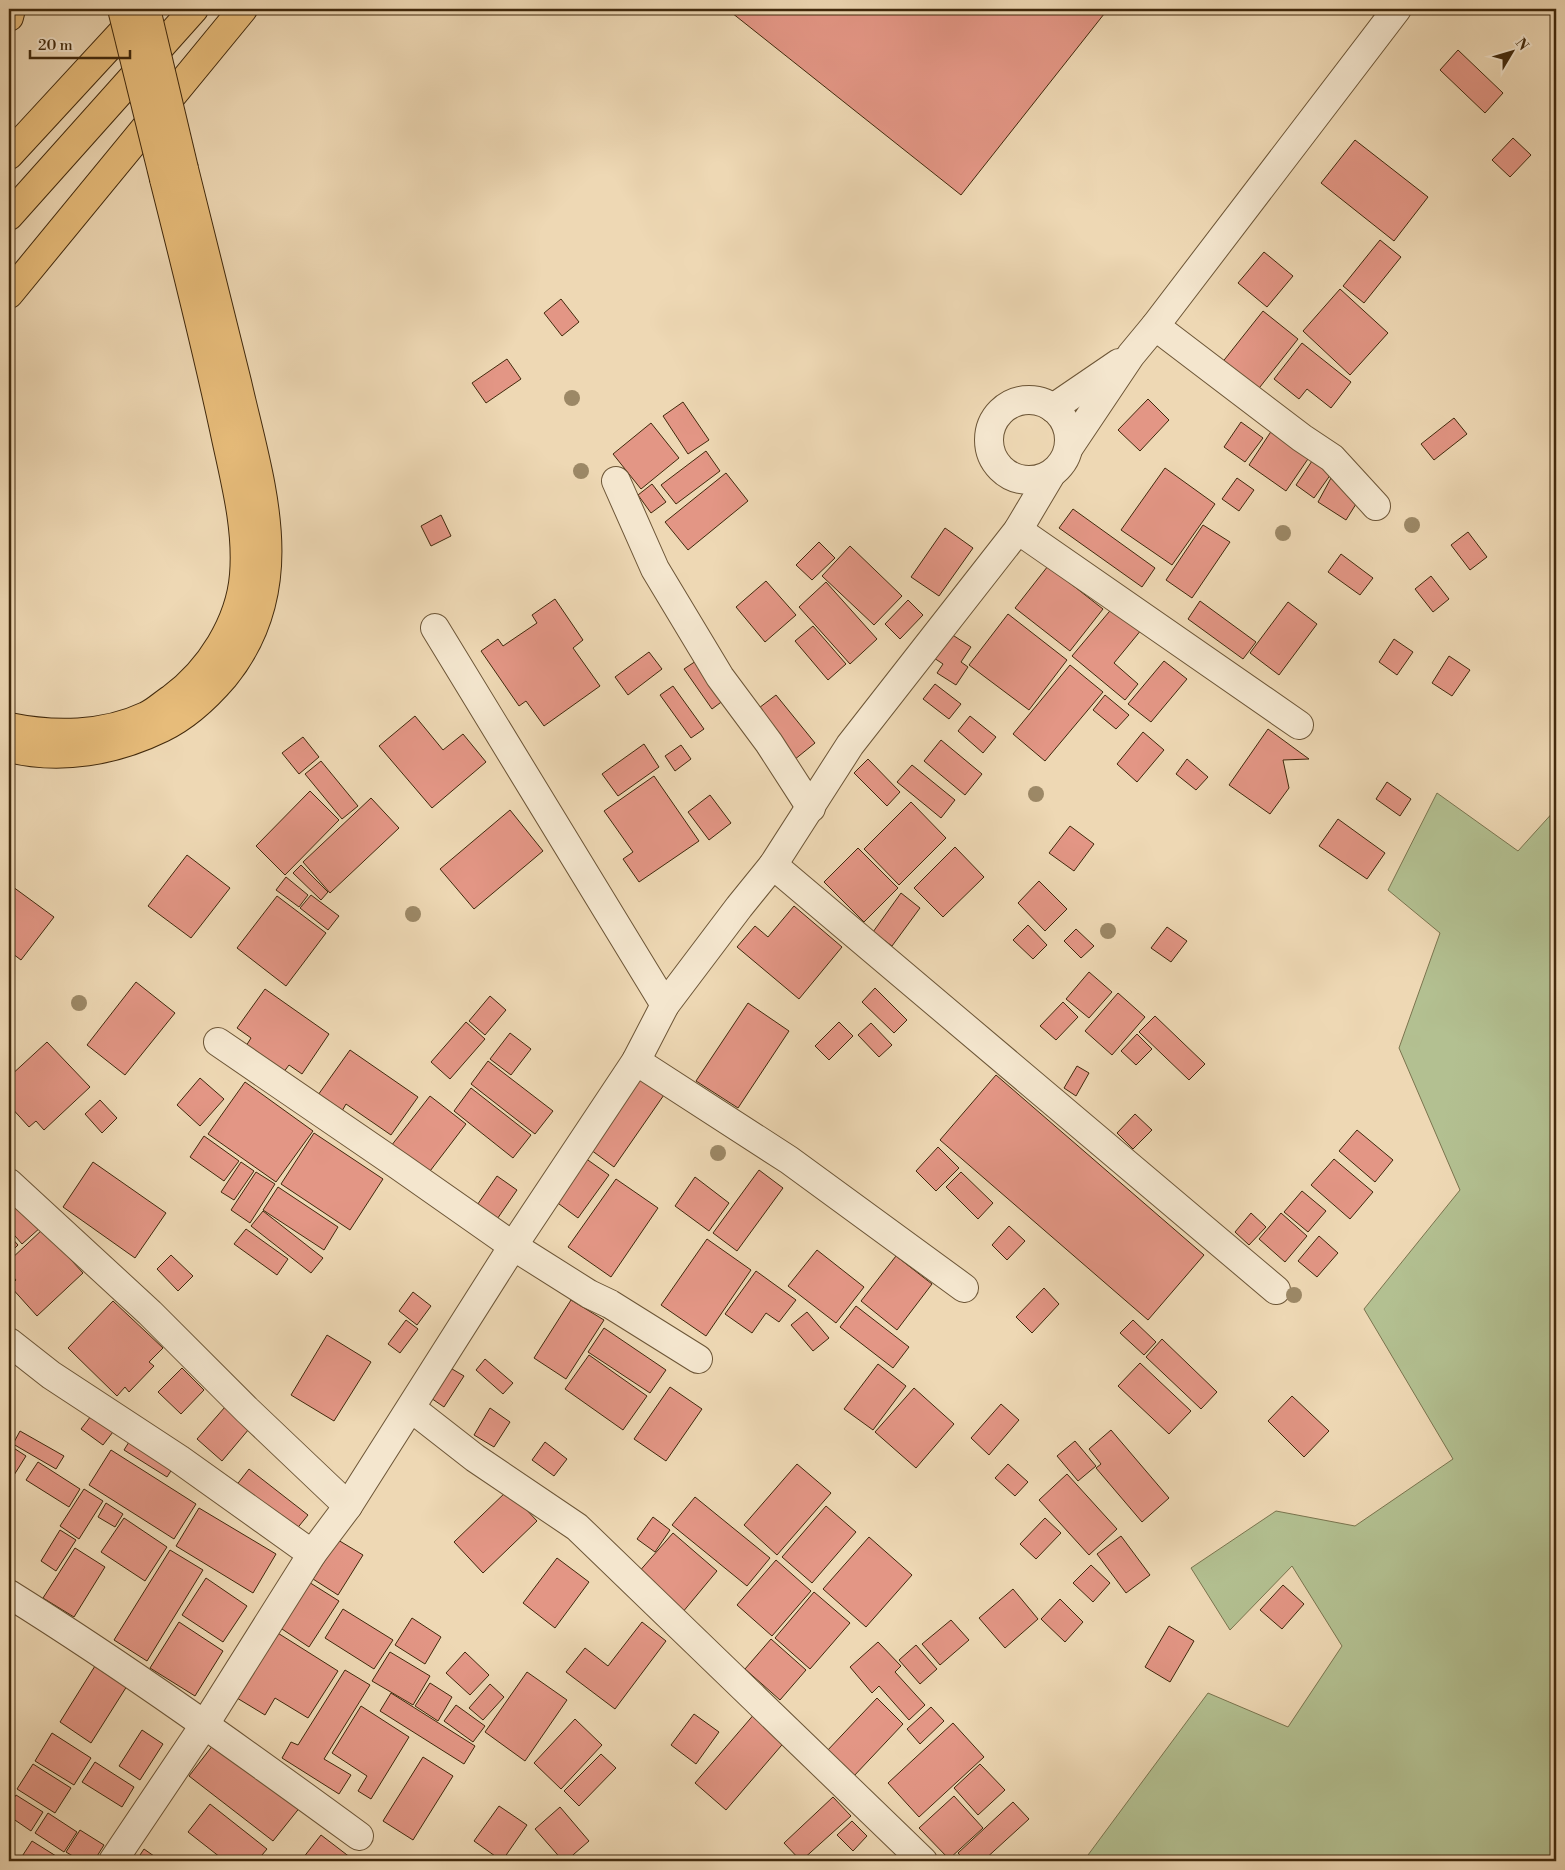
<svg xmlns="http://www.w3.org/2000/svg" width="1565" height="1870" font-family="'Libre Bodoni',serif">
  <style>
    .green { fill: #b3c091; stroke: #7a744e }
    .building { fill: #e39685; stroke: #41290c }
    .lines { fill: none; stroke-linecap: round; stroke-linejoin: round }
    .minor-casing { stroke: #6c5536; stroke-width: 30 }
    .trunk-casing { stroke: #41290c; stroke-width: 30 }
    .minor { stroke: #f4e6ce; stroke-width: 28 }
    .trunk { stroke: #e7bc7a; stroke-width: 28 }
    .trunk-bridge-casing { stroke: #41290c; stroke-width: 30; stroke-linecap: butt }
    .trunk-bridge { stroke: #e7bc7a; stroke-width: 28 }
    .tree { fill: #9c8866 }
  </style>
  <rect width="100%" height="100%" fill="#eed8b4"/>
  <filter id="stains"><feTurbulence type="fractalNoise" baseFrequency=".004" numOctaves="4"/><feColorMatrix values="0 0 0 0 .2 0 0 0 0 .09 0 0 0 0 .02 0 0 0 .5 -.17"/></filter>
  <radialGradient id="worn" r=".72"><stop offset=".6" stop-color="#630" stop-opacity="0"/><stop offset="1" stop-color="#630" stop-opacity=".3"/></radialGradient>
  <polygon class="green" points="1437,793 1518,851 1556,809 1556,1861 1089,1861 1088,1855 1208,1693 1288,1727 1342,1646 1292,1566 1230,1630 1191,1568 1276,1511 1355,1526 1453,1459 1364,1309 1460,1190 1399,1048 1440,933 1388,890"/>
  <g class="building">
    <polygon points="727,9 1108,9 961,195"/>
    <polygon points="1458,50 1503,93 1485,113 1440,70"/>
    <polygon points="1513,138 1531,155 1510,177 1492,160"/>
    <polygon points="1355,140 1428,197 1394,241 1321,183"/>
    <polygon points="1380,240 1401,257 1364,303 1343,286"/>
    <polygon points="1264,252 1293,276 1267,307 1238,283"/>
    <polygon points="1340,289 1388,333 1350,375 1303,331"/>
    <polygon points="561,299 579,322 562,336 544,313"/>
    <polygon points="1263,311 1298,339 1256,392 1221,364"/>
    <polygon points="1302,343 1351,382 1331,408 1307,389 1299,399 1274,379"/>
    <polygon points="507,359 521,379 486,403 472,383"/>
    <polygon points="1148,399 1169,420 1140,451 1118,430"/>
    <polygon points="683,402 709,440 688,454 663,416"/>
    <polygon points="1454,418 1467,434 1434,460 1421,444"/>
    <polygon points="1241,422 1263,438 1245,462 1224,447"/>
    <polygon points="651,423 679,458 641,489 613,454"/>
    <polygon points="1272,430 1310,456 1286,491 1249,465"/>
    <polygon points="706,451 720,471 676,504 661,485"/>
    <polygon points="1312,461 1331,474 1314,498 1296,485"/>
    <polygon points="1165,468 1215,504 1172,565 1121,530"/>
    <polygon points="726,473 748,501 688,550 665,522"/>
    <polygon points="1237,478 1254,490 1239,511 1222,499"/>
    <polygon points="1331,478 1361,496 1346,520 1318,502"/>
    <polygon points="652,484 666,502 651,513 638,495"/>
    <polygon points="1073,509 1155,568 1142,587 1059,528"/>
    <polygon points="441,515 451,536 431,546 421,526"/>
    <polygon points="1203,525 1230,542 1192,598 1166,580"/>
    <polygon points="945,528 973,548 939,596 911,577"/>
    <polygon points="1468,532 1487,557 1470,570 1451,545"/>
    <polygon points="819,542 835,558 812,580 796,565"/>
    <polygon points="850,546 902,596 874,625 822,576"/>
    <polygon points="1341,554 1373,578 1360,595 1328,572"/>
    <polygon points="1048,566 1103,609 1070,651 1015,608"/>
    <polygon points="1431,576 1449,599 1433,612 1415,589"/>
    <polygon points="766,581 796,615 765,642 736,607"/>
    <polygon points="826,582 877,639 850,664 799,607"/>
    <polygon points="555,599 583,640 573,648 600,686 544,726 526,701 519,706 481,651 498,639 503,646 537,623 532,615"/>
    <polygon points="908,600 923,615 900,639 885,624"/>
    <polygon points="1200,601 1256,642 1243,659 1188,619"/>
    <polygon points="1288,602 1317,624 1279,675 1250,653"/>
    <polygon points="1114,606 1142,629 1114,663 1138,684 1125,700 1072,656"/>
    <polygon points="1008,614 1067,660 1029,710 969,665"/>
    <polygon points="813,626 846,664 828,680 795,641"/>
    <polygon points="948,632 971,647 961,662 968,667 956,685 937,673 943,664 931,656"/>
    <polygon points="1394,639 1413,652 1397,675 1379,662"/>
    <polygon points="649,652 662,669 628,695 615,677"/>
    <polygon points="1449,656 1470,670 1452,696 1432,683"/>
    <polygon points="696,661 724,700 712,709 684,669"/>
    <polygon points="1164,661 1187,679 1151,722 1128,704"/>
    <polygon points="1070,665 1103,692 1045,761 1013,734"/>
    <polygon points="935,684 961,704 949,719 923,699"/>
    <polygon points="673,686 704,729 691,738 660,695"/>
    <polygon points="776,695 815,743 794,760 755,711"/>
    <polygon points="1105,695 1129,715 1116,729 1093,710"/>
    <polygon points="415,716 443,750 463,734 486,762 432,808 379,746"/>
    <polygon points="970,716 996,737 983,753 958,731"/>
    <polygon points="1268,729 1309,759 1283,760 1289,788 1270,814 1229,785"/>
    <polygon points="1143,732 1164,750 1137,782 1117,764"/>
    <polygon points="303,737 319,757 299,774 282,753"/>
    <polygon points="941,740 982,774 965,795 924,761"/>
    <polygon points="644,744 659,767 618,796 602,774"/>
    <polygon points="681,745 691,759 675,771 665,756"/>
    <polygon points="868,759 900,792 887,806 854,773"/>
    <polygon points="1187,759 1208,777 1196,790 1176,774"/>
    <polygon points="321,761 358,806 342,819 305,774"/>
    <polygon points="912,765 955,800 941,818 897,782"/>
    <polygon points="654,776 699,841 639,882 623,859 633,852 604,811"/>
    <polygon points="1387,782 1411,799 1400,816 1376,799"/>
    <polygon points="310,791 339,820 285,875 256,846"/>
    <polygon points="710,795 731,823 709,840 688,812"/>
    <polygon points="371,798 399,828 330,893 303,862"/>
    <polygon points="911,802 946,838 899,885 864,849"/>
    <polygon points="510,810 543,851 474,909 440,869"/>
    <polygon points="1338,819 1385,853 1367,879 1319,846"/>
    <polygon points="1070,826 1094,844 1074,871 1049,853"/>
    <polygon points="955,847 984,877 943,917 914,888"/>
    <polygon points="858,848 898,888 864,922 824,882"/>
    <polygon points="187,855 230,888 191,938 148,906"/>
    <polygon points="301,865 328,892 321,900 293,873"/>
    <polygon points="286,877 308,895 299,907 276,890"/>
    <polygon points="1039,881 1067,909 1045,931 1018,903"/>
    <polygon points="9,884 54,917 21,960 9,951"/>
    <polygon points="901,893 920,908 892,946 873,932"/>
    <polygon points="311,895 339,916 328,930 300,908"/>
    <polygon points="277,896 326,933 286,986 237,948"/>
    <polygon points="794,906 842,947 799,999 737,947 755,926 768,937"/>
    <polygon points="1028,925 1047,945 1033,959 1013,940"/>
    <polygon points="1167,927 1187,941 1171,962 1151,948"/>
    <polygon points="1076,929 1094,946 1081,958 1064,941"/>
    <polygon points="1089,972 1112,992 1089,1018 1066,999"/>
    <polygon points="136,982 175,1013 125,1075 87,1045"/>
    <polygon points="875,988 907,1020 894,1033 862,1002"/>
    <polygon points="265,989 329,1034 302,1074 289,1065 283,1073 246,1046 251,1038 237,1028"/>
    <polygon points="1118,993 1145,1017 1112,1055 1085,1031"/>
    <polygon points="490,996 506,1010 485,1035 469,1021"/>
    <polygon points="1063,1002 1078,1017 1056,1040 1040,1026"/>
    <polygon points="748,1003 789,1031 738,1108 696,1081"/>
    <polygon points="1155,1016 1205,1064 1189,1080 1139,1032"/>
    <polygon points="466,1022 485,1039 450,1079 431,1062"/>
    <polygon points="839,1022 853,1036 829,1060 815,1046"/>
    <polygon points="871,1023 892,1045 879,1057 858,1035"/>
    <polygon points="510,1033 531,1049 511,1075 490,1059"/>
    <polygon points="1137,1034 1152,1049 1136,1065 1121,1051"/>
    <polygon points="47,1042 90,1087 44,1130 36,1121 29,1127 9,1105 9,1102 12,1098 9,1094 9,1077"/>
    <polygon points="350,1050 418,1097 391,1135 346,1104 342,1111 318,1095"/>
    <polygon points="488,1061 553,1111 535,1134 471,1084"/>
    <polygon points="1077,1066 1089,1073 1076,1096 1064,1088"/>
    <polygon points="639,1073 666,1092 614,1167 587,1147"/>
    <polygon points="996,1075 1204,1255 1148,1320 940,1140"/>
    <polygon points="200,1078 224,1099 200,1126 177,1105"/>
    <polygon points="245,1082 313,1131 276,1182 208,1134"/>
    <polygon points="471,1088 531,1135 513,1158 454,1111"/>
    <polygon points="430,1096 466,1124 427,1175 391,1146"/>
    <polygon points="100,1100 117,1118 102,1133 85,1114"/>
    <polygon points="1135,1114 1152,1130 1133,1149 1117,1133"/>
    <polygon points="1357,1130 1393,1160 1375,1182 1339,1151"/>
    <polygon points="314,1133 383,1179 350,1230 281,1184"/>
    <polygon points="204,1136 239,1161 224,1181 190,1157"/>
    <polygon points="938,1147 959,1168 936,1191 916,1171"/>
    <polygon points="585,1158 609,1175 578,1218 555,1201"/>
    <polygon points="1334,1159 1373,1192 1350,1219 1311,1185"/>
    <polygon points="93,1162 166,1213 135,1258 63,1207"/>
    <polygon points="241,1162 254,1171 234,1200 221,1192"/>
    <polygon points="759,1170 783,1188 737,1251 713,1233"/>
    <polygon points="256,1172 275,1184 250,1223 231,1210"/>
    <polygon points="961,1172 993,1203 978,1219 946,1187"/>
    <polygon points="497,1176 517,1190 493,1225 473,1211"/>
    <polygon points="695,1177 729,1203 709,1231 675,1206"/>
    <polygon points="616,1179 658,1208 611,1277 568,1247"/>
    <polygon points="278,1187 338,1227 324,1250 263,1210"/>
    <polygon points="9,1191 41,1227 22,1244 9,1229"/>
    <polygon points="1302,1191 1326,1211 1308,1232 1284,1212"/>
    <polygon points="263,1211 323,1258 311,1273 251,1226"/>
    <polygon points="1251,1213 1266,1227 1249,1245 1235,1232"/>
    <polygon points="1281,1213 1307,1236 1285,1262 1259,1239"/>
    <polygon points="1009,1226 1025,1241 1007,1260 992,1245"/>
    <polygon points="43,1229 83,1273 37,1316 10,1286 16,1280 9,1272 9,1261"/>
    <polygon points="246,1229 288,1259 277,1275 234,1244"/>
    <polygon points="9,1235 18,1245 9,1254"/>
    <polygon points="1319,1236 1338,1253 1317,1277 1298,1261"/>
    <polygon points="707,1239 751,1270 706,1336 661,1305"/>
    <polygon points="817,1250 864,1287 836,1323 788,1286"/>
    <polygon points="171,1255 193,1276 178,1291 157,1269"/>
    <polygon points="896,1256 932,1284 897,1330 861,1301"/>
    <polygon points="756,1271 796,1300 779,1322 766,1313 752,1333 725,1314"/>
    <polygon points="1044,1288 1059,1304 1032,1333 1016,1317"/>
    <polygon points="413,1292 431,1306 417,1325 399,1311"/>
    <polygon points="571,1300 604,1320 566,1379 534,1358"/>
    <polygon points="113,1301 163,1348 149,1362 154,1366 129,1392 125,1387 117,1396 68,1348"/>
    <polygon points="856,1306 909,1347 893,1368 840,1327"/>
    <polygon points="807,1312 829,1338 813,1351 791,1325"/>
    <polygon points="406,1320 418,1329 400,1353 388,1344"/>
    <polygon points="1133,1320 1156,1342 1144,1355 1120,1333"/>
    <polygon points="604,1328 666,1370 650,1393 588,1352"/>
    <polygon points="327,1335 371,1362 334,1421 291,1395"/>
    <polygon points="1162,1339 1217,1392 1201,1409 1146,1357"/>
    <polygon points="589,1355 647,1396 623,1430 565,1389"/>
    <polygon points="485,1359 513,1383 503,1394 476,1370"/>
    <polygon points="1140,1363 1191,1411 1169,1434 1118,1386"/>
    <polygon points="878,1364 906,1386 873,1430 844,1409"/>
    <polygon points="447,1366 464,1376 444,1407 428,1396"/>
    <polygon points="182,1368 204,1390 181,1414 158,1392"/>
    <polygon points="670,1387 702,1409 666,1461 634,1439"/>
    <polygon points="914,1388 954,1424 916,1468 875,1432"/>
    <polygon points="1292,1396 1329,1431 1304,1457 1268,1421"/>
    <polygon points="1001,1404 1019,1420 989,1455 971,1438"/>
    <polygon points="225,1407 249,1429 222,1461 197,1439"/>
    <polygon points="490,1408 510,1422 494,1447 474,1435"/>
    <polygon points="94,1412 116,1428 103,1445 81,1429"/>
    <polygon points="1111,1430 1169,1498 1142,1522 1096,1468 1101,1464 1089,1449"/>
    <polygon points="20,1431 64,1456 56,1469 13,1444"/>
    <polygon points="134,1434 178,1460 167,1477 124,1450"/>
    <polygon points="1075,1441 1096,1466 1078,1481 1057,1456"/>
    <polygon points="545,1442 567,1459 554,1476 532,1460"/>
    <polygon points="9,1445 26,1456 9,1483"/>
    <polygon points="111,1450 196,1504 174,1539 89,1485"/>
    <polygon points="38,1462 80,1489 69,1507 26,1480"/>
    <polygon points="797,1464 831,1493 777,1555 744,1525"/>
    <polygon points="1008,1464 1028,1482 1015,1496 995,1478"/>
    <polygon points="249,1469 308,1515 291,1536 232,1491"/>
    <polygon points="1067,1474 1117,1529 1089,1555 1039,1500"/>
    <polygon points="84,1489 103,1501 79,1539 60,1526"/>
    <polygon points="508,1490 537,1521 483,1573 454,1542"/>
    <polygon points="695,1497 770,1558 747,1586 672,1525"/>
    <polygon points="106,1503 123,1514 115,1527 98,1517"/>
    <polygon points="826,1506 856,1532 812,1583 782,1557"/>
    <polygon points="199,1508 276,1554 253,1593 176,1546"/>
    <polygon points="653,1517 670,1530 655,1552 637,1539"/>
    <polygon points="124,1518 167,1547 145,1581 101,1552"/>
    <polygon points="1045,1518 1061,1533 1036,1559 1020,1544"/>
    <polygon points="60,1530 76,1540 56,1571 41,1561"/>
    <polygon points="673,1533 717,1571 682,1613 637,1574"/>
    <polygon points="1121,1536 1150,1575 1126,1593 1097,1554"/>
    <polygon points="869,1537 912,1575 866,1627 823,1589"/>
    <polygon points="338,1540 363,1555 338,1595 313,1579"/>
    <polygon points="75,1548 105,1567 74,1617 43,1598"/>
    <polygon points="170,1550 203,1570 147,1661 114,1640"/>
    <polygon points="557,1558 589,1582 555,1628 523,1603"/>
    <polygon points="776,1560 811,1591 772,1636 737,1605"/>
    <polygon points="1091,1565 1110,1583 1093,1602 1073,1583"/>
    <polygon points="206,1578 247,1606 223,1642 182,1615"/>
    <polygon points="304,1579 339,1601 309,1647 276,1625"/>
    <polygon points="1283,1585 1304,1604 1282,1629 1260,1610"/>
    <polygon points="1013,1589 1038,1619 1005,1648 979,1618"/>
    <polygon points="814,1592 850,1623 810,1669 775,1638"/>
    <polygon points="1060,1599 1083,1622 1065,1642 1041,1619"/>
    <polygon points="343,1609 393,1640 374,1669 325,1638"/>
    <polygon points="412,1618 441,1637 425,1664 395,1645"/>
    <polygon points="951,1620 969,1640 940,1665 922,1644"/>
    <polygon points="179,1622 223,1651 195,1696 150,1668"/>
    <polygon points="642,1622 666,1641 615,1709 566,1672 585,1648 608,1666"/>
    <polygon points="1169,1626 1194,1641 1170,1682 1145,1667"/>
    <polygon points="273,1630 338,1671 308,1718 275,1698 265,1715 232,1695"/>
    <polygon points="771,1639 806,1670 780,1700 745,1669"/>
    <polygon points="878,1642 901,1666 895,1672 925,1705 909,1720 879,1686 872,1693 850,1667"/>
    <polygon points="916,1645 937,1669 920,1684 899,1660"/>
    <polygon points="390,1652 430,1676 413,1705 372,1681"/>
    <polygon points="465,1652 489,1675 470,1695 446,1673"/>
    <polygon points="95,1666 127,1686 91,1743 60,1722"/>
    <polygon points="345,1670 370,1685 324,1759 351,1775 339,1794 282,1758 291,1742 298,1745"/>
    <polygon points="527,1672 567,1700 525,1761 485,1732"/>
    <polygon points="430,1683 452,1697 438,1721 415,1706"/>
    <polygon points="490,1684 504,1697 483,1720 469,1708"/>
    <polygon points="391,1693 475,1746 464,1764 380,1711"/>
    <polygon points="877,1698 903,1724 853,1777 826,1752"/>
    <polygon points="456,1705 485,1726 473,1742 444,1721"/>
    <polygon points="361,1706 409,1737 371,1799 358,1791 367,1776 332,1753"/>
    <polygon points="931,1707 944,1721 920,1744 907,1729"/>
    <polygon points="756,1712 787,1739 726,1810 695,1783"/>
    <polygon points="694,1714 719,1732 696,1764 671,1745"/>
    <polygon points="575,1719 602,1745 561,1789 534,1763"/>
    <polygon points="953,1723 984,1757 919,1817 888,1783"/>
    <polygon points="142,1730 163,1744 140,1780 119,1766"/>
    <polygon points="52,1733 91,1758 74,1785 35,1761"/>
    <polygon points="217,1740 301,1806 273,1841 189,1776"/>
    <polygon points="601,1754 616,1768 579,1806 564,1791"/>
    <polygon points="423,1757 453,1776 413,1840 383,1821"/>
    <polygon points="95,1762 134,1787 122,1807 82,1782"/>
    <polygon points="33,1764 71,1788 55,1813 17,1789"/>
    <polygon points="980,1764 1005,1790 978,1815 954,1788"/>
    <polygon points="16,1795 43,1812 31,1831 9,1816 9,1806"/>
    <polygon points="954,1796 983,1828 949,1859 919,1828"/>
    <polygon points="833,1797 851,1816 801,1861 784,1843"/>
    <polygon points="1013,1802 1029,1819 983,1861 965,1861 958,1853"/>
    <polygon points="210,1804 267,1849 257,1861 225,1861 188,1832"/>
    <polygon points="499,1806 527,1825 502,1861 474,1841"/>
    <polygon points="560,1807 589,1841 566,1861 563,1861 535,1829"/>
    <polygon points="48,1813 77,1832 64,1852 35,1833"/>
    <polygon points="852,1821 867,1836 853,1851 837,1835"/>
    <polygon points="80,1830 104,1845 94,1861 81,1861 66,1852"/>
    <polygon points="321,1835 355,1861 307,1861 303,1858"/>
    <polygon points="32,1841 64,1861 19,1861"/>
    <polygon points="144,1849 161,1861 136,1861"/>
  </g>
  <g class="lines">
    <defs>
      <g id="minor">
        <polyline points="1155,326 1302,438 1332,458 1376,506"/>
        <circle cx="1029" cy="440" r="40"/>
        <polyline points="1053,408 1119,363"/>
        <polyline points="1070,446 1131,355 1155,326 1397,9"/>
        <polyline points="616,481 655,569 720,677 769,743 811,808"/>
        <polyline points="1018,530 1299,725"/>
        <polyline points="435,628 665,1005"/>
        <polyline points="773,865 1276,1290"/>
        <polyline points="218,1042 399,1166 513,1246 589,1294 610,1304 698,1359"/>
        <polyline points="636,1061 789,1160 964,1288"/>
        <polyline points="9,1183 150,1313 247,1410 348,1506"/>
        <polyline points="9,1342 51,1375 179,1459 312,1554"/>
        <polyline points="411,1408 475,1458 577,1527 923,1861"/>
        <path d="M9 1594C129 1669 244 1752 359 1836"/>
        <polyline points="113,1861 205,1724 312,1554 348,1506 513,1246 636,1061 665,1005 739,907 773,865 850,745 1018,530 1050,476"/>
      </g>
      <g id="trunk">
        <polyline points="9,17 11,9"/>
        <polyline points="9,155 141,12"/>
        <polyline points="9,216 194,9"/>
        <polyline points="9,294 243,9"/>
        <path d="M9 727C53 736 104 736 146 716 155 712 163 704 171 699 210 670 240 623 244 575 248 526 234 477 224 429 206 345 185 262 164 179"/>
        <path d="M9 748C61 761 115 751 162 728 187 716 206 698 224 677 298 586 260 484 237 382 220 311 202 240 184 169"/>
      </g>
    </defs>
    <use href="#minor" class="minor-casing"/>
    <use href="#trunk" class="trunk-casing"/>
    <use href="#minor" class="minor"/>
    <use href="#trunk" class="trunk"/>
    <defs>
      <g id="trunk-bridge">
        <polyline points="122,9 164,179"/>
        <polyline points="146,9 184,169"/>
      </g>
    </defs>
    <use href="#trunk-bridge" class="trunk-bridge-casing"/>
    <use href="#trunk-bridge" class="trunk-bridge"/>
  </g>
  <g class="tree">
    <circle cx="572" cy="398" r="8"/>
    <circle cx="581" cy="471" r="8"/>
    <circle cx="1412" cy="525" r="8"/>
    <circle cx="1283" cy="533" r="8"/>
    <circle cx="1036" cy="794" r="8"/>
    <circle cx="413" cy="914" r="8"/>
    <circle cx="1108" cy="931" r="8"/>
    <circle cx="79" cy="1003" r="8"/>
    <circle cx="718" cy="1153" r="8"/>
    <circle cx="1294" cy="1295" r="8"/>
  </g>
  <rect width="1565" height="1870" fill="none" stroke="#eed8b4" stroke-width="30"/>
  <rect x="10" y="10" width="1545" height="1850" fill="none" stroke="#41290c" stroke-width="2.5"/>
  <rect x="15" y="15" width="1535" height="1840" fill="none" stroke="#41290c"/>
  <g transform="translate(1512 52) rotate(52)" stroke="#f4e6ce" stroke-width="4" paint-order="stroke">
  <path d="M0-4L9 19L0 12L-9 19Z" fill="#41290c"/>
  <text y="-8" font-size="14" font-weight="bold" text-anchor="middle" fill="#41290c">N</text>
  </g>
  <path d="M30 50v8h100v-8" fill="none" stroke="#41290c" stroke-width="2.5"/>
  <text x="38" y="50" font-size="15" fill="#41290c" stroke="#f4e6ce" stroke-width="4" paint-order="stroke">20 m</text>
  <rect width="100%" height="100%" filter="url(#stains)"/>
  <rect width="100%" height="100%" fill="url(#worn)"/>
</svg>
